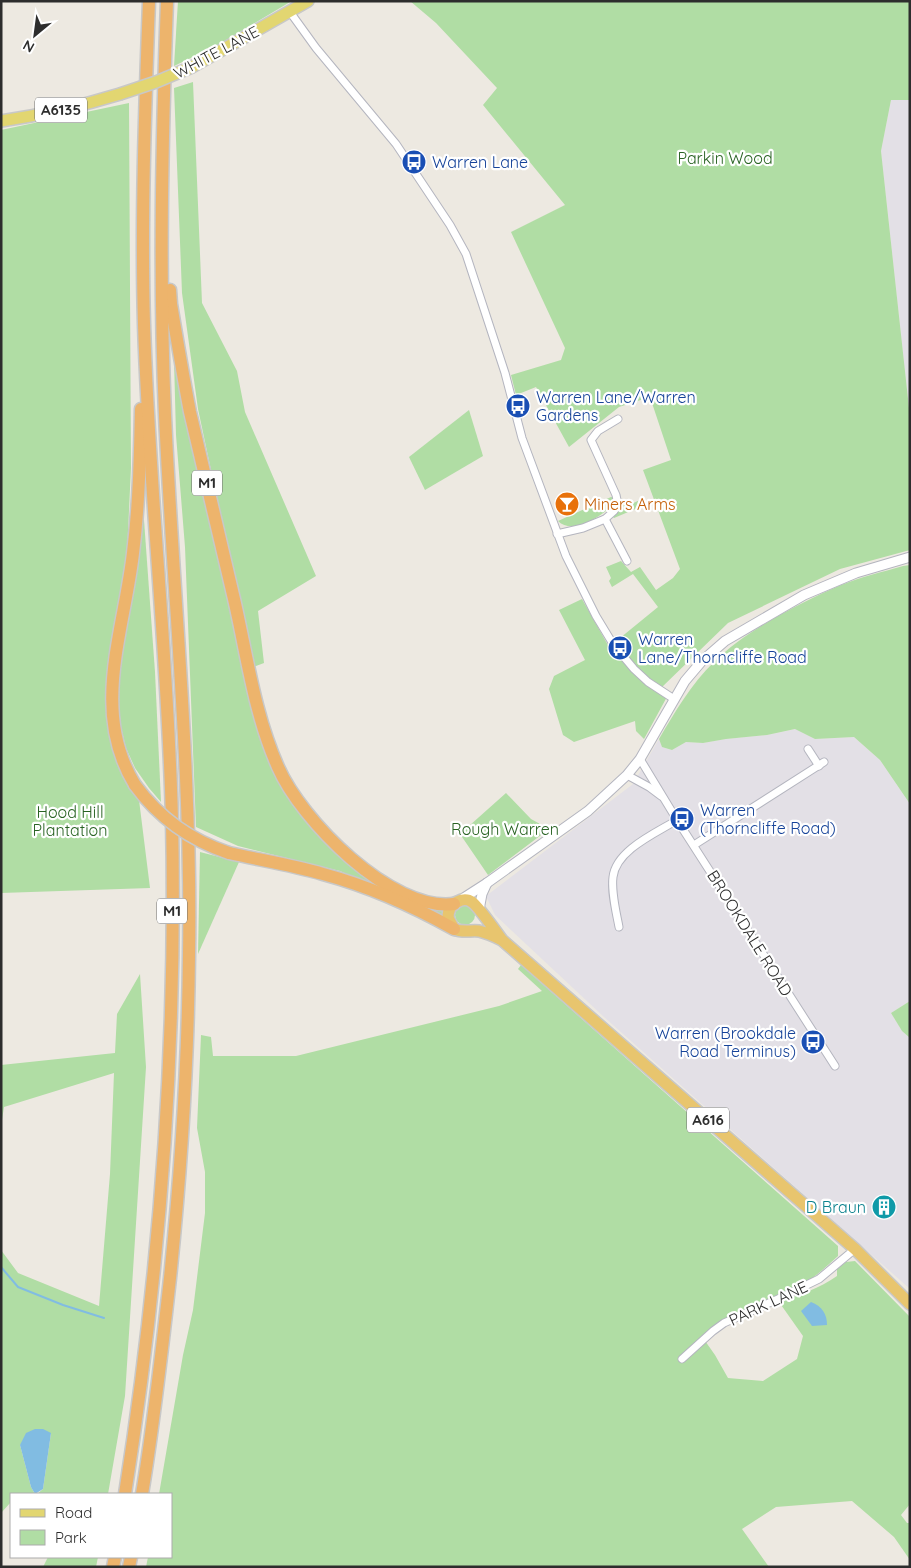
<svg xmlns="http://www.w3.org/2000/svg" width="911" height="1568" font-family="Quicksand,sans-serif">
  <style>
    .industrial { fill: #e3e0e6 }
    .green { fill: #b0dda4 }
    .water { fill: #81bce2 }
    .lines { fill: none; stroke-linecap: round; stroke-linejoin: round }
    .stream { stroke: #81bce2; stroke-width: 2 }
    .minor-casing { stroke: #b4b5bf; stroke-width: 9 }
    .tertiary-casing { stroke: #b4b5bf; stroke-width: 11 }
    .primary-casing { stroke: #c8c8c8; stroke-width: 14 }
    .trunk-casing { stroke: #c8c8c8; stroke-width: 14 }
    .motorway-casing { stroke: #c8c8c8; stroke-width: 15 }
    .minor { stroke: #fff; stroke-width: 7 }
    .tertiary { stroke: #fff; stroke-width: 9 }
    .primary { stroke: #e2d671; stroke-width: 11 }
    .trunk { stroke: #e8c56e; stroke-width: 11 }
    .motorway { stroke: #edb46c; stroke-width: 12 }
    .primary-bridge-casing { stroke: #c8c8c8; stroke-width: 14; stroke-linecap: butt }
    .motorway-bridge-casing { stroke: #c8c8c8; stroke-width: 15; stroke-linecap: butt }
    .primary-bridge { stroke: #e2d671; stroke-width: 11 }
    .motorway-bridge { stroke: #edb46c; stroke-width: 12 }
    .labels { text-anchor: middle; stroke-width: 4.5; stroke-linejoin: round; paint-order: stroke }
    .shield { fill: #fff; stroke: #6c6c6c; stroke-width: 1 }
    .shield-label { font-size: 15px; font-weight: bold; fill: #2d2d2d }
    .street-label { font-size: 16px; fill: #2d2d2d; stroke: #fff }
    .park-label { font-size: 16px; fill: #296323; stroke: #fff }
    .transit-label { font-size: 16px; fill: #164399; stroke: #fff; text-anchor: start }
    .food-label { font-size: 16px; fill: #c56008; stroke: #fff; text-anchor: start }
    .culture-label { font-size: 16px; fill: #0d838f; stroke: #fff; text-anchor: end }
  </style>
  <rect width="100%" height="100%" fill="#ede9e1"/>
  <g class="industrial">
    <polygon points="891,100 910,100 910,417 881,151"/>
    <polygon points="796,729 815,739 854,737 880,760 910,804 910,1001 891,1013 902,1031 910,1038 910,1289 604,1017 495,915 486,896 633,784 659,739 662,747 672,750 686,742 703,743 726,739 767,735"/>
  </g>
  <g class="green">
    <polygon points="178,1 289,1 290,2 216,46 174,66"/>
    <polygon points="410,1 910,1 910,100 891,100 881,151 910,417 910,550 840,569 728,623 660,689 668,695 644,739 636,731 635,721 574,742 563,735 549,689 554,676 585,660 559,610 582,599 609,647 658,607 633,574 612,587 609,581 611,578 606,567 621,561 631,572 640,567 656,590 673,578 680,569 643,470 671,460 650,397 619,407 569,447 536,387 516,395 511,375 561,360 565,348 511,232 565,205 483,105 497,88 436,23"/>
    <polygon points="193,82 202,303 237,371 245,412 316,576 258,611 264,663 253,667 198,409 182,293 174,88"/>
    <polygon points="129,103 131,468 127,553 108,679 107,724 118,765 139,800 150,888 1,893 1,130"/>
    <polygon points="177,356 256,721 335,851 444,909 443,918 340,871 238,846 196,827 185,547 176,435 174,360"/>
    <polygon points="469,410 483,456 425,490 409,457"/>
    <path d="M611 497 622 499 627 506 642 499 645 505 614 518 607 510C595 520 571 534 558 521Z"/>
    <polygon points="142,517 144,520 155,672 161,802 149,788 135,768 126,748 121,727 117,684"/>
    <path d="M910 565V804L880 760 854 737 815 739 795 729 767 735 726 739 703 743 686 742 672 750 662 747 659 739C675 712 691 684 714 662 745 631 801 602 841 585 861 577 882 572 903 566Z"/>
    <polygon points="506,793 531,819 549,829 488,875 460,834"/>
    <polygon points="200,852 239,862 198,954"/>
    <circle cx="465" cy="915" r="10"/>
    <path d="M521 965 838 1246V1256C825 1268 811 1281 795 1289 764 1304 726 1311 703 1338L715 1355 728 1378 763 1381 797 1359 803 1336 779 1302C799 1295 820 1288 837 1276V1269L846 1262 855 1261 910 1317V1504L901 1515 907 1523H910V1560L894 1537 852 1501 776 1507 742 1529 769 1567H146L148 1557H171V1494H159L183 1355 193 1310 205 1213V1172L197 1128 201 1035 211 1037 213 1056H296L499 1006 542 991 518 969Z"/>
    <polygon points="140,974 146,1067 125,1396 108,1494 37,1494 43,1489 51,1433 20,1445 31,1487 35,1494 11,1494 11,1502 1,1513 1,1250 18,1273 99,1306 110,1174 114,1073 4,1107 1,1126 1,1065 115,1053 117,1014"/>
    <polygon points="910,1001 910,1038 902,1031 891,1013"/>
    <polygon points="48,1557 98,1557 96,1567 43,1567"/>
  </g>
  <g class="water">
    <path d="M811 1302C822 1306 827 1314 827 1325L812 1326 801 1311Z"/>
    <polygon points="35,1429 43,1429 51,1433 43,1489 35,1494 31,1487 20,1445 26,1433"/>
  </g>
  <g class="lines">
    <polyline class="stream" points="1,1267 18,1287 63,1305 104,1318"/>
    <defs>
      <g id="minor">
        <polyline points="290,12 316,48 396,144 450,225 466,254 505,373 522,438 566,556 596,616 613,644 634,669 648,682 674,699"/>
        <polyline points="605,519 627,561"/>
        <polyline points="557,534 583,528 605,519 614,511 616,506 617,500 616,495 591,440 598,431 618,419"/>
        <polyline points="808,749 819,766"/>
        <polyline points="640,759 677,820 835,1066"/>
        <polyline points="627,775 649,787 661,796"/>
        <polyline points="694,845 824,762"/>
        <path d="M619 927C616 911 611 892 613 877 616 850 656 833 677 820"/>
        <polyline points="682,1359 713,1331 724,1323 778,1299 819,1279 855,1249"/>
      </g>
      <g id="tertiary">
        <polyline points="459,901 487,883 588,811 627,775 640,759 685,681 702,661 725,641 804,595 856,573 910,557"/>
        <polyline points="479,910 482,894 487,883"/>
      </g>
      <g id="primary">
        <polyline points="192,67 308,1"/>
        <path d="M1 121C42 115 81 106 120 94"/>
      </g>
      <path id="trunk" d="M502 940C494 936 487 933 479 931 470 930 463 933 454 929L448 918C448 911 450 905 457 902 462 899 468 899 472 902 478 906 497 933 502 940L855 1249 910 1304"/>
      <g id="motorway">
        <path d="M170 290 171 304C177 340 183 376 190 412 204 474 220 537 234 599 247 655 254 713 278 767 301 820 391 912 454 904"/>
        <path d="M135 785C90 711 124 632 133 553 139 505 140 457 141 409"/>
        <path d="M229 853C260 860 292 865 323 874 368 886 413 906 454 929"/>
        <path d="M125 1494C160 1271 177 1046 172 820 168 655 149 490 144 324 141 217 145 109 149 1"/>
        <path d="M142 1494C154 1423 162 1350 170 1278 181 1171 188 1063 189 955 192 775 173 595 165 415 159 277 162 139 167 1"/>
        <polyline points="113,1567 115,1557"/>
        <polyline points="129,1567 131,1557"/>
      </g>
    </defs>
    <use href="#minor" class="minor-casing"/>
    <use href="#tertiary" class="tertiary-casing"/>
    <use href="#primary" class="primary-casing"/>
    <use href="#trunk" class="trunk-casing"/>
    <use href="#motorway" class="motorway-casing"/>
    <use href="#minor" class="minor"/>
    <use href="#tertiary" class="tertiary"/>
    <use href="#primary" class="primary"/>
    <use href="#trunk" class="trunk"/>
    <use href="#motorway" class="motorway"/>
    <defs>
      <polyline id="primary-bridge" points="120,94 156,82 192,67"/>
      <path id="motorway-bridge" d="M135 785C160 819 190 840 229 853"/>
    </defs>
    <use href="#primary-bridge" class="primary-bridge-casing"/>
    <use href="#motorway-bridge" class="motorway-bridge-casing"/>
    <use href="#primary-bridge" class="primary-bridge"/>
    <use href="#motorway-bridge" class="motorway-bridge"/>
  </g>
  <defs>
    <symbol id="bus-disc" viewBox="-11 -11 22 22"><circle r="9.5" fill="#1a4fb4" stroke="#fff"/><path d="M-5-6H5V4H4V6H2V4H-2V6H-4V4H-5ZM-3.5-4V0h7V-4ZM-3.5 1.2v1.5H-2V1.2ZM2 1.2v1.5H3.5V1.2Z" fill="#fff"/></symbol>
    <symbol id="bar-disc" viewBox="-11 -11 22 22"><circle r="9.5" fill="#e8710a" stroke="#fff"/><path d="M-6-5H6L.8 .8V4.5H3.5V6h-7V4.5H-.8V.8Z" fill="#fff"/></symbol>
    <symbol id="building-disc" viewBox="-11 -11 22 22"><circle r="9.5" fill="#0f9aa8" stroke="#fff"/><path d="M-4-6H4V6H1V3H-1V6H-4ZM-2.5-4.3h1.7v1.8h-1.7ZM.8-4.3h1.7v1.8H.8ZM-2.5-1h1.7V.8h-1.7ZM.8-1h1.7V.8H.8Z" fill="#fff"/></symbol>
  </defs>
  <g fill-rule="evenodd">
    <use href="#bus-disc" x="400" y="148" width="28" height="28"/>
    <use href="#bus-disc" x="504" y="392" width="28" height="28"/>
    <use href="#bar-disc" x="553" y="490" width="28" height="28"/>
    <use href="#bus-disc" x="606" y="634" width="28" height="28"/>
    <use href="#bus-disc" x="668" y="805" width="28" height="28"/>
    <use href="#bus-disc" x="799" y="1028" width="28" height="28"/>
    <use href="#building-disc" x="870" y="1193" width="28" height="28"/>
  </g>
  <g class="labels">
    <g class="shield">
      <rect x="35" y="97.5" width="52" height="25" rx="4"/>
      <rect x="192" y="470.5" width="30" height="25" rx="4"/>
      <rect x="157" y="898.5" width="30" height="25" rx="4"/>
      <rect x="687" y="1107.5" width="42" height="25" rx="4"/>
    </g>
    <g class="shield-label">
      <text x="61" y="115">A6135</text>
      <text x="207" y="488">M1</text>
      <text x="172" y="916">M1</text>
      <text x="708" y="1125">A616</text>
    </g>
    <g class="street-label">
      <text transform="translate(216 52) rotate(-28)" y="6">WHITE LANE</text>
      <text transform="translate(750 933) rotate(58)" y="6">BROOKDALE ROAD</text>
      <text transform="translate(768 1303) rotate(-25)" y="6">PARK LANE</text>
    </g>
    <g class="park-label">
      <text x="725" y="164">Parkin Wood</text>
      <text x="70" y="818">Hood Hill<tspan x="70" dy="18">Plantation</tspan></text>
      <text x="505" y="835">Rough Warren</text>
    </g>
    <g class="transit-label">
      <text x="432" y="168">Warren Lane</text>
      <text x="536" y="403">Warren Lane/Warren<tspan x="536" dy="18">Gardens</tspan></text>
      <text x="638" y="645">Warren<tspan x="638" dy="18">Lane/Thorncliffe Road</tspan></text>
      <text x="700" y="816">Warren<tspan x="700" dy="18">(Thorncliffe Road)</tspan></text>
      <text x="796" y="1039" text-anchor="end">Warren (Brookdale<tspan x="796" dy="18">Road Terminus)</tspan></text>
    </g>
    <g class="food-label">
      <text x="584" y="510">Miners Arms</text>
    </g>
    <g class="culture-label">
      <text x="866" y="1213">D Braun</text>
    </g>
  </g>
  <rect width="911" height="1568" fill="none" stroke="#2d2d2d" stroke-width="5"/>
  <rect x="10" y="1493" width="162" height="65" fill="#ffffff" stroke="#ababab"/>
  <rect x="20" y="1509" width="25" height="8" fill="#e2d671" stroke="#ababab"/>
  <text x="55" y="1518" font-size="15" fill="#2d2d2d">Road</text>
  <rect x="20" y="1530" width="25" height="15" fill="#b0dda4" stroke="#ababab"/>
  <text x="55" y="1543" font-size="15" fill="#2d2d2d">Park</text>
  <g transform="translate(35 35) rotate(209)" stroke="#ffffff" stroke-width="4" paint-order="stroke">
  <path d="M0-4L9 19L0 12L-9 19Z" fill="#2d2d2d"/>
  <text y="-8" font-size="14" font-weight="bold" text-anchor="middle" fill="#2d2d2d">N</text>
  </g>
</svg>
